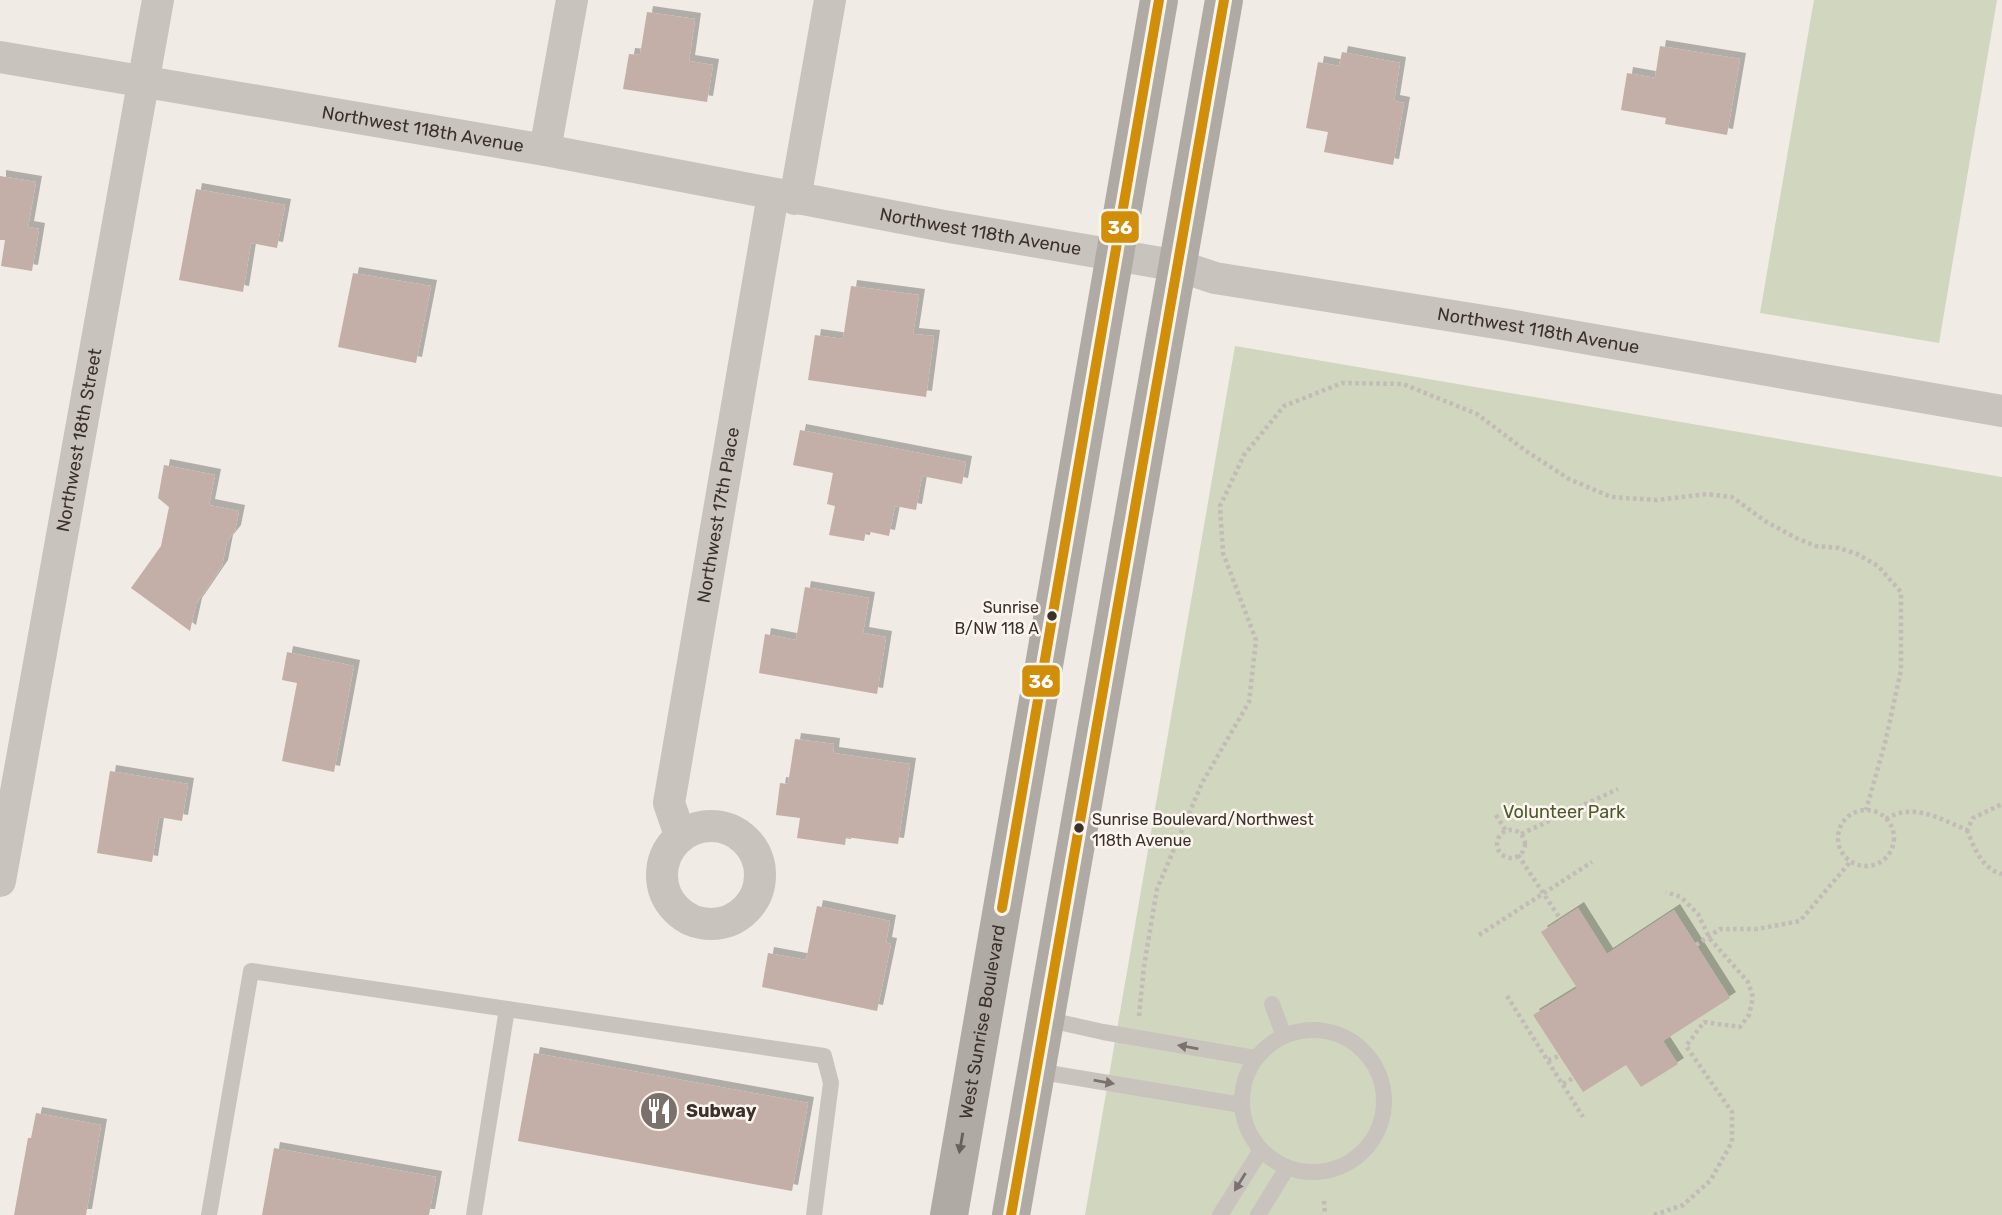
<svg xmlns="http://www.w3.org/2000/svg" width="2002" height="1215" font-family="Rubik,sans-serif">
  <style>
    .green { fill: #d1d6bf }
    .building { fill: #c3afa7; filter: url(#shadow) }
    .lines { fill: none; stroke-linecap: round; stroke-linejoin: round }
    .path { stroke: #c2bbb6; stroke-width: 4.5; stroke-dasharray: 3.5 3.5; stroke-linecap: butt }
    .lane { stroke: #c9c3be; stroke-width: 16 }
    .street { stroke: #c9c3be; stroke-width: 32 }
    .highway { stroke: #afaaa4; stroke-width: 38 }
    .bus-1-casing { stroke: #fbf5ee; stroke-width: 16 }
    .bus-1 { stroke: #d18e09; stroke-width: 10 }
    .oneway { fill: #7b726d }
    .oneway2 { fill: #69615b }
    .bus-dot { fill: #3b302b; stroke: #fbf5ee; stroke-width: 2.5 }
    .labels { text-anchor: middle; stroke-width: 5; stroke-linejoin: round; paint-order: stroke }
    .bus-label { font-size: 16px; fill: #3b302b; stroke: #fbf5ee; text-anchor: end }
    .street-label { font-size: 18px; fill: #3b302b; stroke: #fbf5ee }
    .park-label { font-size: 18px; fill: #4a5a2e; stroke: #fbf5ee }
    .poi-label { font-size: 18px; font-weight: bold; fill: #3b302b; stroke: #fbf5ee; text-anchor: start }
    .line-badge { stroke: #fbf5ee; stroke-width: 2.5 }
    .badge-label { font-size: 19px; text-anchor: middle; font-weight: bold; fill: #fff }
  </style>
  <defs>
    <filter id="shadow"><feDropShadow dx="6" dy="-6" stdDeviation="0" flood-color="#0004"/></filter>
  </defs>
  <rect width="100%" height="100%" fill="#f0ebe5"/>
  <g class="green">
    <polygon points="1814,0 1997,0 1939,343 1760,313"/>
    <polygon points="1235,346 2002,477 2002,1215 1085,1215"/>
  </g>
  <g class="building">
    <polygon points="647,12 695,19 689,61 713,65 707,102 623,89 629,54 640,55"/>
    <polygon points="1660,46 1740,59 1727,135 1665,124 1666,118 1621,110 1627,73 1655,78"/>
    <polygon points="1342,52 1400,63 1394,101 1404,103 1393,165 1324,152 1328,132 1306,128 1318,62 1339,66"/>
    <polygon points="0,176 36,182 28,227 39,229 32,271 1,266 5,240 0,240"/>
    <polygon points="196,189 285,205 277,248 251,243 243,292 179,280"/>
    <polygon points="353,273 431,286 416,363 338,347"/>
    <polygon points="851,286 919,295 913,334 934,336 926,397 808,380 815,335 843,339"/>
    <polygon points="800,430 966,462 962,484 922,476 916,510 895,506 889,536 866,531 864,541 829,535 835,506 827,504 833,473 793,465"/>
    <polygon points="164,465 215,475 209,505 239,511 235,531 227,541 222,566 196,604 190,631 131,588 161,546 169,507 158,498"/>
    <polygon points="805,587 869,598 863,633 886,637 877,694 759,673 765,634 796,640"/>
    <polygon points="287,652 354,666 334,772 282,761 297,683 282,680"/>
    <polygon points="795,739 834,744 833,753 910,764 898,844 846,837 845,845 797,838 800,818 776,815 780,783 788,784"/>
    <polygon points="110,771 188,784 182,821 159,817 152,862 97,853"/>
    <polygon points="817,906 890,921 886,943 891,944 877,1011 762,987 768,953 806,960"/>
    <polygon points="1578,908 1607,954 1674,910 1730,998 1663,1041 1678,1064 1641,1087 1626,1065 1583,1092 1533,1015 1577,988 1541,932"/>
    <polygon points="534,1053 808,1103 792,1191 518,1141"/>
    <polygon points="36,1113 101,1125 86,1215 14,1215 28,1138 31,1138"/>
    <polygon points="274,1148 436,1177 429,1215 262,1215"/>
  </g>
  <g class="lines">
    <g class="path">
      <circle cx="1866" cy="838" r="28"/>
      <polyline points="1496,815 1506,831"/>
      <path d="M1886 819C1913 802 1940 819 1967 830L1973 818 2002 804"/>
      <path d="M1967 830C1974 848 1982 869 2002 874"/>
      <circle cx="1511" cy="844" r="14"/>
      <polyline points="1521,834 1618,789"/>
      <polyline points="1518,855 1561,920"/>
      <polyline points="1479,935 1592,862"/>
      <polyline points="1696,945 1720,929 1757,929 1800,921 1850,862"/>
      <polyline points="1507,996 1583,1117"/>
      <polyline points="1139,1016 1144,966 1157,889 1202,783 1249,702 1256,640 1223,553 1220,506 1244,455 1284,406 1342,383 1403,384 1477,414 1526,451 1569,479 1611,497 1657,500 1707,494 1732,497 1765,521 1796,538 1816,546 1839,548 1857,554 1878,566 1901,592 1901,670 1885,743 1866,810"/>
      <polyline points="1548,1060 1559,1056"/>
      <polyline points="1563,1084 1573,1078"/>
      <polyline points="1324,1201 1325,1215"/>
      <polyline points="1654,1215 1683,1205 1710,1181 1732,1142 1732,1112 1686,1046 1704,1022 1740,1027 1749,1015 1753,997 1748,982 1710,939 1698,914 1681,897 1666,892"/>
    </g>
    <g class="lane">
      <polyline points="1272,1004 1284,1036"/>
      <polyline points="1045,1019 1103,1032 1255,1058"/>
      <circle cx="1313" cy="1101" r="71"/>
      <polyline points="1036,1071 1242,1105"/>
      <polyline points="209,1215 251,971 824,1056 831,1083 814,1215"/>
      <polyline points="474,1215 507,1009"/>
      <polyline points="1220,1215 1261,1150"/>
      <polyline points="1258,1215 1287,1168"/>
    </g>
    <g class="street">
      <path id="s1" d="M0 57 545 150 944 226 1179 266 1215 278 1509 325 2002 411"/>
      <polyline points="545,150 572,0"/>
      <polyline points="795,199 830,0"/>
      <circle cx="711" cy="875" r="49"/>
      <path id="s2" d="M680 835 669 803 773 195"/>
      <path id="s3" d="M0 881 158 0"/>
    </g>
    <g class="highway">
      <path id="s4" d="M949 1215 1159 0"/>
      <polyline points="1011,1215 1224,0"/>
    </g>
    <defs>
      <g id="bus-1">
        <polyline points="1002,908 1159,0"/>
        <polyline points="1011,1215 1224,0"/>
      </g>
    </defs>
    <use href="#bus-1" class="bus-1-casing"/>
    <use href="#bus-1" class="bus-1"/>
  </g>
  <defs><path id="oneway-solid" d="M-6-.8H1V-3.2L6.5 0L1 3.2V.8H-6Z" transform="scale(1.75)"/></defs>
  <g class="oneway">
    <use href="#oneway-solid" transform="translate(1188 1047) rotate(-170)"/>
    <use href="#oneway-solid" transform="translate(1104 1082) rotate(10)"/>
    <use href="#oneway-solid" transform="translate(1240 1182) rotate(122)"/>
  </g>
  <use class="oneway2" href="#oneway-solid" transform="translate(961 1143) rotate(100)"/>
  <defs>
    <symbol id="restaurant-disc" viewBox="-11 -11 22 22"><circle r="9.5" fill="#7a716c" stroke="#fbf5ee"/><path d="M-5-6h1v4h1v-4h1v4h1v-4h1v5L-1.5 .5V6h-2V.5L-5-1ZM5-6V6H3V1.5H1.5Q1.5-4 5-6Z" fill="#fff"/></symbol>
  </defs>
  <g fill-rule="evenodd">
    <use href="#restaurant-disc" x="637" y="1089" width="44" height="44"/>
  </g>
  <g class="bus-dot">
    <circle cx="1052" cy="616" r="6"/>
    <circle cx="1079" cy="828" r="6"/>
  </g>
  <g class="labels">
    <g class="bus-label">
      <text x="1039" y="613">Sunrise<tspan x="1039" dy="21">B/NW 118 A</tspan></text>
      <text x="1092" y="825" text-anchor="start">Sunrise Boulevard/Northwest<tspan x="1092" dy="21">118th Avenue</tspan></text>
    </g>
    <g class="street-label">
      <text dy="6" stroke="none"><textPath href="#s1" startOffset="429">Northwest 118th Avenue</textPath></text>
      <text dy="6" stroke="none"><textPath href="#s1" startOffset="996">Northwest 118th Avenue</textPath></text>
      <text dy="6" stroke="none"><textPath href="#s1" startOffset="1563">Northwest 118th Avenue</textPath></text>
      <text dy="6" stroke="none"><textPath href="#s3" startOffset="448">Northwest 18th Street</textPath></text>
      <text dy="6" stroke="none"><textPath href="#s2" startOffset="326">Northwest 17th Place</textPath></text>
      <text dy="6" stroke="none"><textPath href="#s4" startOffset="196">West Sunrise Boulevard</textPath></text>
    </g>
    <g class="park-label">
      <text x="1564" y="818">Volunteer Park</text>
    </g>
    <g class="poi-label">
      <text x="686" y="1117">Subway</text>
    </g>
  </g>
  <g class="line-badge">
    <rect x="1100" y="210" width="40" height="34" rx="7" fill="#d18e09"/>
    <rect x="1021" y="664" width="40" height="34" rx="7" fill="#d18e09"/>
  </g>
  <g class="badge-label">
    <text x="1120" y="234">36</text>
    <text x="1041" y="688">36</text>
  </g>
</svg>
